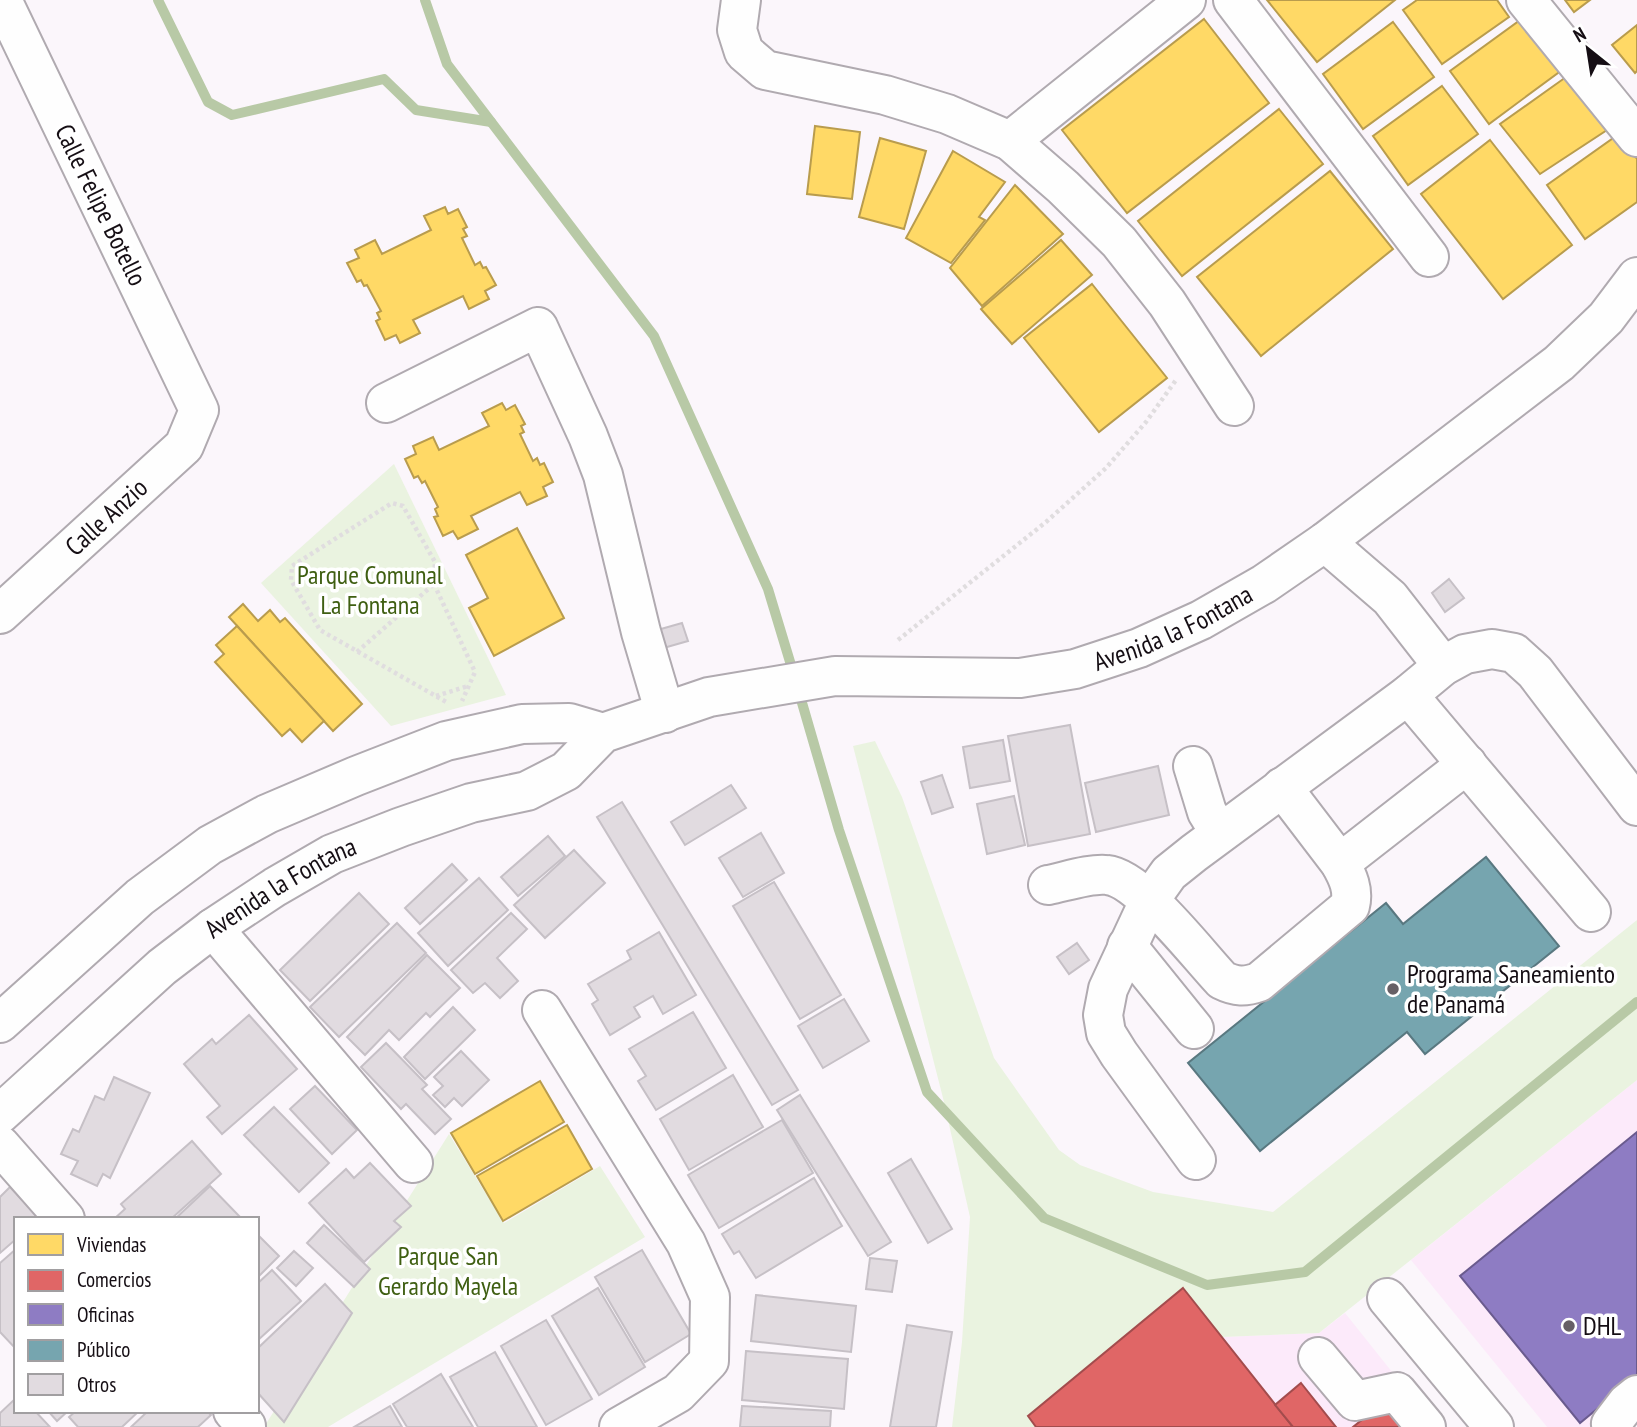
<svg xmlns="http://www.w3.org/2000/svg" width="1637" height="1427" font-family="'PT Sans Narrow',sans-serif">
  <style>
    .built { fill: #fceafa }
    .green { fill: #eaf3e0 }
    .homes { fill: #ffd966; stroke: #b99c4d; stroke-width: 2 }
    .shops { fill: #e06666; stroke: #a34c4d; stroke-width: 2 }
    .offices { fill: #8e7cc3; stroke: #6a5b8e; stroke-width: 2 }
    .public { fill: #76a5af; stroke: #597880; stroke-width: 2 }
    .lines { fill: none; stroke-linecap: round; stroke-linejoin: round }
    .stream { stroke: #b8c9a6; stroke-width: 10 }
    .building { fill: #e1dbe0; stroke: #c6c0c6; stroke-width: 2 }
    .minor-casing { stroke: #b0aab0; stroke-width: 42 }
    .path { stroke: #e0dddf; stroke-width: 4.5; stroke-dasharray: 3.5 3.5; stroke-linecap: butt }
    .minor { stroke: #fefefe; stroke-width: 38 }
    .poi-dot { fill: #665f65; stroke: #fff; stroke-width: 2.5 }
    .labels { text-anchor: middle; stroke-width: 7; stroke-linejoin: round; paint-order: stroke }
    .street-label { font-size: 26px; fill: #150e14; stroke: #fff }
    .park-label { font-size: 26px; fill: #3f5f12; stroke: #fff }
    .poi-label { font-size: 26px; fill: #150e14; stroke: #fff; text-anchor: start }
  </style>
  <rect width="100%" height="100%" fill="#fbf6fb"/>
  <g class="built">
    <polygon points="1637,1080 1637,1417 1625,1427 1547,1427 1411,1260"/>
    <polygon points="1345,1313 1436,1427 1293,1427 1222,1337 1319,1333"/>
  </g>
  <g class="green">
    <polygon points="394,464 506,695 391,726 261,583"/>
    <polygon points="875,741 902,797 994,1058 1059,1150 1080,1165 1153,1192 1273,1212 1637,920 1637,1080 1319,1333 1222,1337 1183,1288 1028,1416 1036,1427 952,1427 962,1342 970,1217 943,1098 853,746"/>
    <polygon points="449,1134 504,1223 600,1166 645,1237 328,1427 264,1427"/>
  </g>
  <g class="homes">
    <polygon points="1267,0 1395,0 1317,62"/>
    <polygon points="1417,0 1497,0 1509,17 1442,64 1403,10"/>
    <polygon points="1565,0 1590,0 1574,12"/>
    <polygon points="1523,18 1562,70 1489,124 1450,71"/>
    <polygon points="1204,19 1269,103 1127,213 1062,130"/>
    <polygon points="1393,22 1434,77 1363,129 1323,74"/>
    <polygon points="1637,25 1637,71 1635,73 1612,45"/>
    <polygon points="1566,77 1607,130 1540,174 1500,124"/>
    <polygon points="1442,86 1478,134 1408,185 1373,136"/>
    <polygon points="1279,109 1323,164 1182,276 1138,221"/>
    <polygon points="815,126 860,132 852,199 807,194"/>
    <polygon points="1619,134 1637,159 1637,202 1585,239 1547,185"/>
    <polygon points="880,138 926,151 904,229 859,217"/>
    <polygon points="1490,140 1572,245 1503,299 1421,194"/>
    <polygon points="953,151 1005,182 979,217 985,220 951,263 906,238"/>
    <polygon points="1330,171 1393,249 1261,356 1197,277"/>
    <polygon points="1015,185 1063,234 982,306 950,268"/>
    <polygon points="445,207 448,214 458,209 467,227 463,229 467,236 462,238 475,265 480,262 483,268 486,267 496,285 485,291 489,299 469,309 463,296 413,320 420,333 400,343 396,335 385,340 376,321 380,319 377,313 381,311 367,285 364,286 361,280 357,282 347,263 359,258 355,250 375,240 382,254 431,230 424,216"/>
    <polygon points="1061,240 1092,275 1012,344 981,309"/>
    <polygon points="1092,284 1167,378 1099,432 1024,338"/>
    <polygon points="502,403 506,410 515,405 525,424 521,426 524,432 520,434 533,461 537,458 540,465 544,463 553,482 543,487 547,496 527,505 520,492 471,516 478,529 458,539 453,531 443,536 434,517 438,516 435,509 438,507 425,481 422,483 418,476 414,478 405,459 416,454 413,446 433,437 439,450 489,426 482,413"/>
    <polygon points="517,528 564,618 494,656 469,608 488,598 466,555"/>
    <polygon points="243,604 258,621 270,610 280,622 285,618 362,704 333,731 229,617"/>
    <polygon points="237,626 324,721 302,742 290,729 282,736 215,662 224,654 216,645"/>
    <polygon points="540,1081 564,1122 475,1174 451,1133"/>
    <polygon points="567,1125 592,1169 503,1221 477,1176"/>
  </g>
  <g class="shops">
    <polygon points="1183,1288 1293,1427 1036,1427 1028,1416"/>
    <polygon points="1301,1383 1336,1427 1293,1427 1275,1405"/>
    <polygon points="1389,1398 1413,1427 1353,1427"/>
  </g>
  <polygon class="offices" points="1637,1132 1637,1376 1580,1423 1460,1276"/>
  <polygon class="public" points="1486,857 1559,946 1425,1054 1407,1032 1260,1151 1188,1063 1386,903 1403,924"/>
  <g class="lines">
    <g class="stream">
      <polyline points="158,0 208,102 232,115 384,79 416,110 491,122"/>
      <polyline points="425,0 447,64 654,336 768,589 794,675"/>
      <polyline points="798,689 839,830 927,1092 1044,1218 1207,1285 1305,1272 1637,1002"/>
    </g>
  </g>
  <g class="building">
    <polygon points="1449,579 1464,598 1445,612 1432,593"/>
    <polygon points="682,623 688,641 660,649 654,631"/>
    <polygon points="1070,725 1090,834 1028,846 1008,736"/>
    <polygon points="1003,740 1010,781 970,788 963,747"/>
    <polygon points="1158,766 1169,815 1096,832 1085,783"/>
    <polygon points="942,775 953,807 932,814 921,782"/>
    <polygon points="731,785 746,808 685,845 671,822"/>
    <polygon points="1014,796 1025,845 987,854 977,804"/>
    <polygon points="622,802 798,1090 772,1105 597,817"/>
    <polygon points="761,833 784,873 743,897 719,858"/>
    <polygon points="548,836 565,856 518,896 501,877"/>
    <polygon points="574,850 605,883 545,938 514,905"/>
    <polygon points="452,864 467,880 420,924 405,908"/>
    <polygon points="479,878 508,910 448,966 418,933"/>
    <polygon points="774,882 841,995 800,1019 733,906"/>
    <polygon points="359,893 389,924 310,1001 280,970"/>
    <polygon points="511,913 527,929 497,958 518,981 500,998 485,983 473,993 451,970"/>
    <polygon points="397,923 426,953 339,1037 310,1007"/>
    <polygon points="659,932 696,995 663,1014 653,996 634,1007 640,1017 610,1035 592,1004 598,1000 588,984 631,959 627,951"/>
    <polygon points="1077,943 1089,960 1069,974 1057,957"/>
    <polygon points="427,955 460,988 430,1017 426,1013 399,1040 389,1030 365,1055 347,1037"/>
    <polygon points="844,999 869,1041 823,1068 798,1026"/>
    <polygon points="453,1007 475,1030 425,1079 404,1057"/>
    <polygon points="693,1012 726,1068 656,1110 638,1081 646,1076 629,1049"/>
    <polygon points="249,1015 297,1069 222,1134 207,1117 220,1106 184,1064 212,1039 216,1044"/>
    <polygon points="386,1043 427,1085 422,1089 451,1119 435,1134 406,1104 401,1109 361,1067"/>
    <polygon points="461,1051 489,1080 462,1106 454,1098 445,1107 433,1095 443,1086 434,1077"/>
    <polygon points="733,1075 763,1127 689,1170 660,1119"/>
    <polygon points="114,1077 150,1093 110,1178 103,1174 97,1186 71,1174 78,1161 61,1154 73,1129 79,1132 95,1096 104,1100"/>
    <polygon points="315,1086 357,1130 332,1154 290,1109"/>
    <polygon points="800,1095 891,1242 868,1256 777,1110"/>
    <polygon points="274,1107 329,1163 299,1192 244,1135"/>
    <polygon points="782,1120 813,1173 719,1228 688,1175"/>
    <polygon points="192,1141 221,1174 171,1219 114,1219 125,1209 121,1204"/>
    <polygon points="911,1159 952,1229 928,1243 888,1173"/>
    <polygon points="370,1163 411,1206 394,1221 401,1227 364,1262 309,1203 346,1169 354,1178"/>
    <polygon points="814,1178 842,1226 756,1278 739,1251 734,1254 722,1234"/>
    <polygon points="210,1186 242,1219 175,1219"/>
    <polygon points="10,1187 39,1218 16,1219 16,1239 0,1253 0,1197"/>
    <polygon points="324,1225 370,1269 354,1287 307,1243"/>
    <polygon points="257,1234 279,1256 257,1278"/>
    <polygon points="16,1249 16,1349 0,1332 0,1263"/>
    <polygon points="642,1250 691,1334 645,1362 595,1277"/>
    <polygon points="294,1251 313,1268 296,1286 277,1268"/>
    <polygon points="870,1258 897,1261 892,1292 866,1289"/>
    <polygon points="272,1270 301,1301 257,1341 257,1284"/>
    <polygon points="325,1284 352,1313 284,1422 257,1392 257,1349"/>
    <polygon points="598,1288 645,1367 599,1395 552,1316"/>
    <polygon points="756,1295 856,1306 851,1352 751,1341"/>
    <polygon points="546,1320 592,1399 546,1425 501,1346"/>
    <polygon points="907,1325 952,1332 936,1427 890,1427"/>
    <polygon points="746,1351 848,1359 844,1409 742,1400"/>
    <polygon points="495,1352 537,1427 478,1427 450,1377"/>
    <polygon points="441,1374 473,1427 407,1427 393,1404"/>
    <polygon points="16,1398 16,1411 35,1411 50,1427 0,1427 0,1413"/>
    <polygon points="390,1406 402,1427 354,1427"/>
    <polygon points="742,1406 831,1411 830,1427 740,1427"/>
    <polygon points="48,1411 68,1411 57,1421"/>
    <polygon points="76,1411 139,1411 122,1427 78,1427 69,1417"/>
    <polygon points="148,1411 207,1411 211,1415 198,1427 131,1427"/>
  </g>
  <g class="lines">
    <defs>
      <g id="minor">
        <polyline points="741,0 737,30 744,52 765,70 885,95 947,114 1010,141 1063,187 1119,242 1167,303 1234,406"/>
        <polyline points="1233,0 1429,257"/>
        <polyline points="1526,0 1637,137"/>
        <polyline points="1010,141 1186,0"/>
        <polyline points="386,403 538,327 588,436 603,475 641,632 665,713"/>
        <polyline points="1325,542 1390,598 1443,666"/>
        <path id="s1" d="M0 614 184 446 199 410 2 0"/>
        <polyline points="1408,695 1591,912"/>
        <polyline points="1193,766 1207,812 1220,833"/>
        <polyline points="1340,863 1467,764"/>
        <path d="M1048 885C1064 882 1091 873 1107 875 1140 878 1198 955 1222 980 1236 987 1245 987 1259 982L1350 906C1354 890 1348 877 1340 863L1282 787"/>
        <polyline points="213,928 413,1163"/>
        <polyline points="1127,946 1194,1029"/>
        <polyline points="542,1010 686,1243 710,1297 709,1361 678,1393 619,1427"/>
        <polyline points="0,1023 140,897 210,845 267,814 356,776 446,741 522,724 569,723 603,733"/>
        <path id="s2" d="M0 1114 162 967 213 928 275 887 332 854 401 827 471 803 527 791 566 771 603 733 709 697 835 676 1020 678 1075 669 1139 648 1201 620 1264 584 1325 542 1559 363 1606 318 1637 277"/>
        <polyline points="0,1145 65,1219"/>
        <polyline points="1196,1160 1119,1054 1106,1033 1103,1015 1108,989 1149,901 1169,873 1194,853 1408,695 1443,666 1465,654 1492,649 1514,653 1535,672 1637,806"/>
        <polyline points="1387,1298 1494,1427"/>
        <polyline points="1318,1357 1355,1401 1397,1392 1426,1427"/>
        <polyline points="233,1411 246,1426"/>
        <polyline points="1612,1427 1611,1424 1627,1403 1637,1395"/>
      </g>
    </defs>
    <use href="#minor" class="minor-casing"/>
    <g class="path">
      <polyline points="434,584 475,672 462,701"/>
      <polyline points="898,640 1046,522 1106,468 1146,422 1176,380"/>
      <polyline points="357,652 434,584 435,562 403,506 392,503 292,566 291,580 320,630 448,703"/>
      <polyline points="436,696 468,686"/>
    </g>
    <use href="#minor" class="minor"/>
  </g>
  <g class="poi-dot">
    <circle cx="1393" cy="989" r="7"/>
    <circle cx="1569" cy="1326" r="7"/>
  </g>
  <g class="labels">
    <g class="street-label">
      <text transform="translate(101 205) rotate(64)" y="9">Calle Felipe Botello</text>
      <text dy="9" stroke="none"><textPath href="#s1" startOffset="144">Calle Anzio</textPath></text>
      <text dy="9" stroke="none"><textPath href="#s2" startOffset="1312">Avenida la Fontana</textPath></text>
      <text dy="9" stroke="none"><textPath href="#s2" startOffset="362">Avenida la Fontana</textPath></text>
    </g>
    <g class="park-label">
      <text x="370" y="584">Parque Comunal<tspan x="370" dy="30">La Fontana</tspan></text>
      <text x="448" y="1265">Parque San<tspan x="448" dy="30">Gerardo Mayela</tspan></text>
    </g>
    <g class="poi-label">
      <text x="1407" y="983">Programa Saneamiento<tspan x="1407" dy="30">de Panamá</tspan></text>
      <text x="1583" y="1335">DHL</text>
    </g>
  </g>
  <rect x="14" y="1217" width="245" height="196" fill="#ffffff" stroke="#a19fa1" stroke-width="2"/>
  <rect x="28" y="1234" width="35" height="21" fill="#ffd966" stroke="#a19fa1" stroke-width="2"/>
  <text x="77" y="1252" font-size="21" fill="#150e14">Viviendas</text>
  <rect x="28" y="1270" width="35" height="21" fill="#e06666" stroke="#a19fa1" stroke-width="2"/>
  <text x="77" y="1287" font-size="21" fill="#150e14">Comercios</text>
  <rect x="28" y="1304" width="35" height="21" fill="#8e7cc3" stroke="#a19fa1" stroke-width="2"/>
  <text x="77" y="1322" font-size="21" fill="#150e14">Oficinas</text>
  <rect x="28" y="1340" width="35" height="21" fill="#76a5af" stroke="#a19fa1" stroke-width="2"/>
  <text x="77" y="1357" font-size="21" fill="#150e14">Público</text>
  <rect x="28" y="1374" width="35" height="21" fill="#e1dbe0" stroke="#a19fa1" stroke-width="2"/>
  <text x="77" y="1392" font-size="21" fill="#150e14">Otros</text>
  <g transform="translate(1588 49) rotate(330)" stroke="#ffffff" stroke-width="5" paint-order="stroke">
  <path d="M0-5L12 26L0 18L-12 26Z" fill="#150e14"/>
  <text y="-10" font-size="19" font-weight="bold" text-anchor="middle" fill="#150e14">N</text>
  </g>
</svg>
